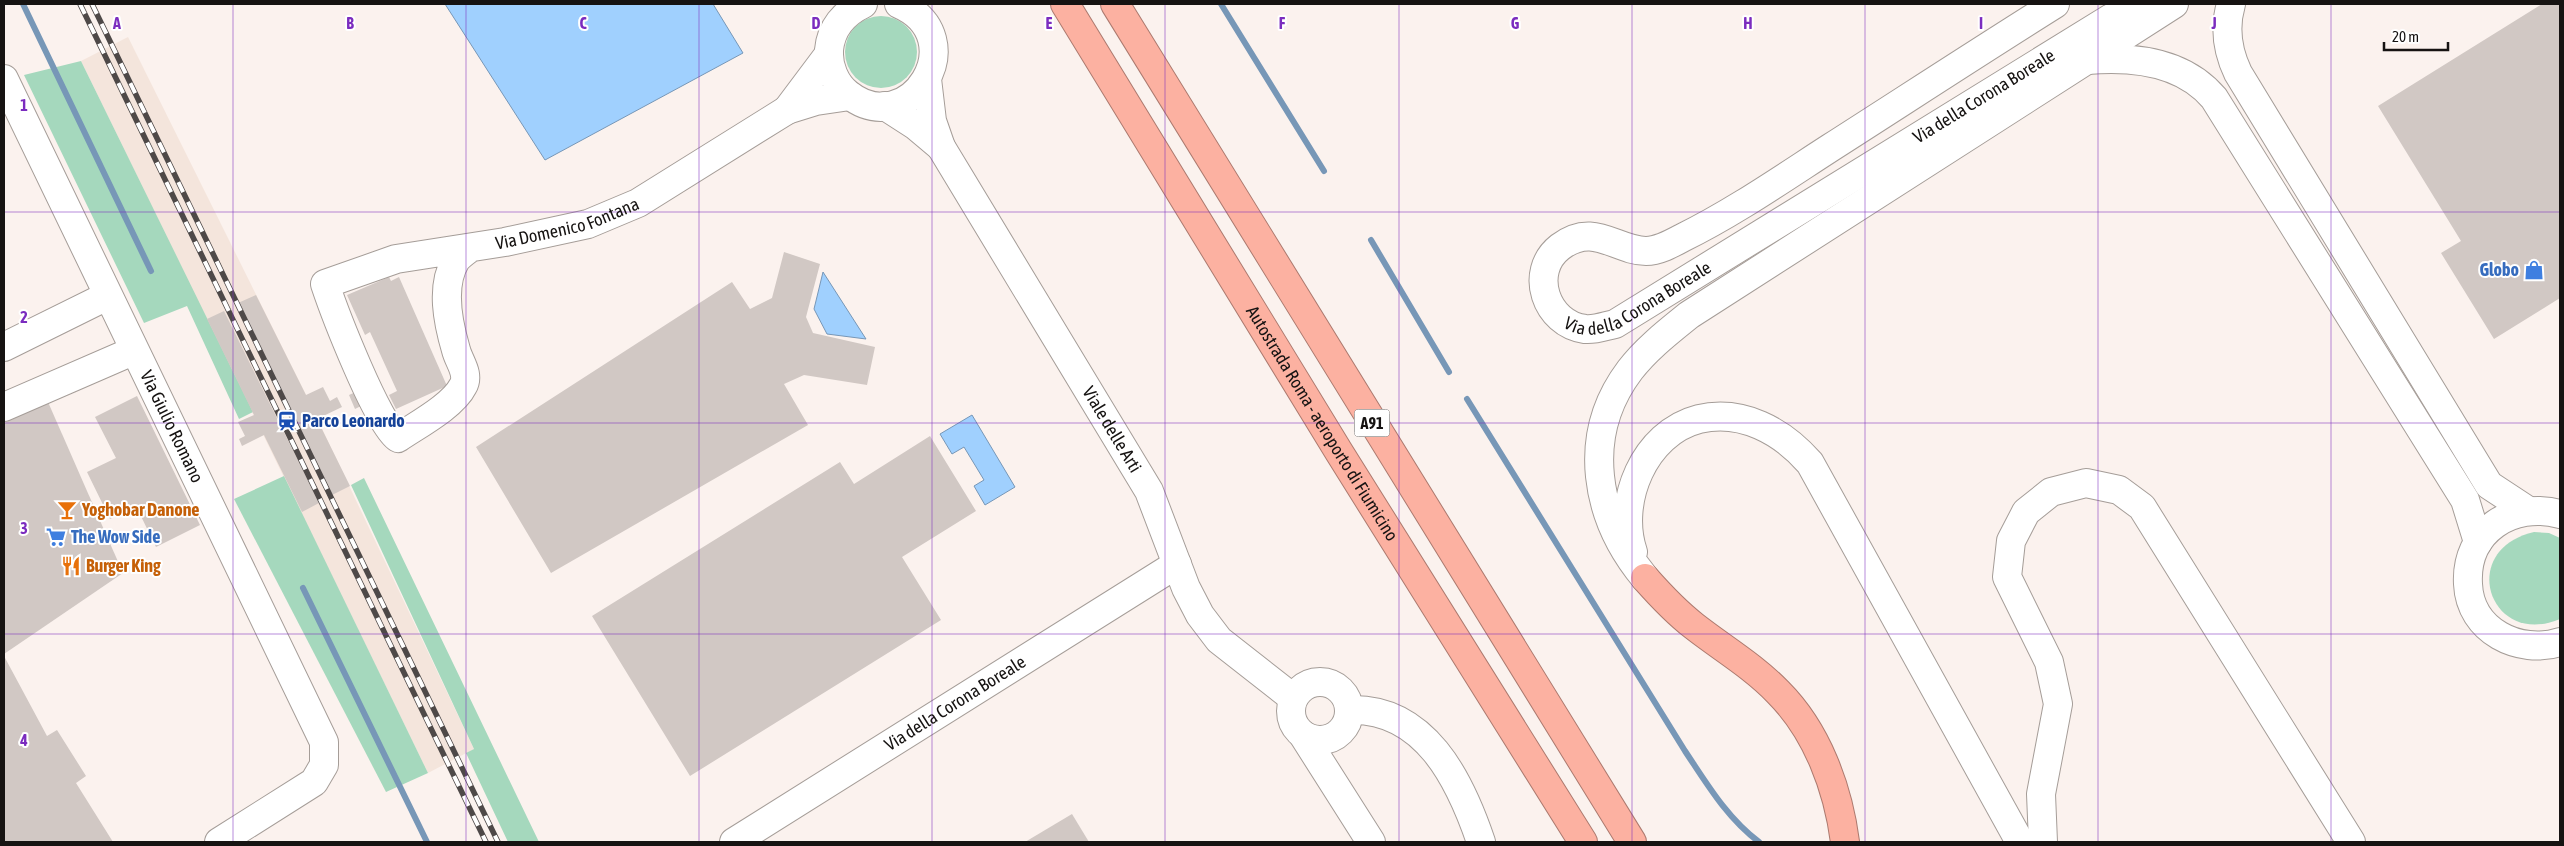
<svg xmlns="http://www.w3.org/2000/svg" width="2564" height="846" font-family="'Asap Condensed',sans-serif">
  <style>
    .built { fill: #f4e5dc }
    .green { fill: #a5d8bd }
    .water { fill: #a0d0fe; stroke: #7797b7 }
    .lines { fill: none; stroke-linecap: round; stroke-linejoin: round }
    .stream { stroke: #7797b7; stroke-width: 6 }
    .building { fill: #d1c8c4 }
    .minor-casing { stroke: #a59d98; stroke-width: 30 }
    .highway-casing { stroke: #ac7a6f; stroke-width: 30 }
    .minor { stroke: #fff; stroke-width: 28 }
    .highway { stroke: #fcb1a1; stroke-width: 28 }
    .rail-casing { stroke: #4e4948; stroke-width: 5.5 }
    .rail { stroke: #fff; stroke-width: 4; stroke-dasharray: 11; stroke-linecap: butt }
    .grid { fill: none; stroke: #7b2cbf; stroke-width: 1; stroke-opacity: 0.55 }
    .labels { text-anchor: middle; stroke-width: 4; stroke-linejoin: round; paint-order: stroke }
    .shield { fill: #fff; stroke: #5c5a59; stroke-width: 1 }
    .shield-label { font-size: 16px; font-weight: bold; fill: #161312 }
    .street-label { font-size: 18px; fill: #161312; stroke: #fff }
    .shop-label { font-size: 18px; font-weight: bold; fill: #366cbe; stroke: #fff; text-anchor: end }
    .transit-label { font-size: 18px; font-weight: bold; fill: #164399; stroke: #fff; text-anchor: start }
    .food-label { font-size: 18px; font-weight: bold; fill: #c56008; stroke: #fff; text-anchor: start }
    .grid-label { font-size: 16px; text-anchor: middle; font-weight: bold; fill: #7b2cbf; stroke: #fff; stroke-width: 4; stroke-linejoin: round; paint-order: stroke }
  </style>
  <rect width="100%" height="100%" fill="#fbf2ee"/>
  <polygon class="built" points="128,37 306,395 474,749 428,773 81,61"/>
  <g class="green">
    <circle cx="881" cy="52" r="36"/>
    <polygon points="81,61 253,412 239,419 187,306 144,323 24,75"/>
    <polygon points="284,476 428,773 386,792 234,499"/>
    <polygon points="364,478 539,842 508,842 466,753 474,749 351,485"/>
    <path d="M2534 532 2549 533 2560 538V619C2490 649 2456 550 2534 532Z"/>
  </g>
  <g class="water">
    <polygon points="445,4 713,4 743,53 545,160"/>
    <polygon points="823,272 866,339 827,334 814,309"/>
    <polygon points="972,415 1015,487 985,505 974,486 984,480 964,447 952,454 940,434"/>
  </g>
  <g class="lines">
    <g class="stream">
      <polyline points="23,4 151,271"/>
      <polyline points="1221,4 1324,171"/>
      <polyline points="1371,240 1449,372"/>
      <path d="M1467 399 1685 751C1707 784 1727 818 1759 842"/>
      <polyline points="303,588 427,842"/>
    </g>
  </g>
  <g class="building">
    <polygon points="2542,4 2560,4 2560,298 2494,339 2441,253 2461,241 2378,106"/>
    <polygon points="784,252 820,264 806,317 813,333 875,347 867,385 804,375 784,384 808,425 551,573 476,447 732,282 750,309 772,298"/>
    <polygon points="389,277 391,281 399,277 447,386 396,409 389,395 397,391 370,332 365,335 347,295"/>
    <polygon points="256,295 306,395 323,387 330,401 337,397 342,407 317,419 350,486 332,495 238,303"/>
    <polygon points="224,311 319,503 302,512 264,435 242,446 239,439 245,436 238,422 254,415 207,319"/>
    <polygon points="360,390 367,403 355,409 349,395"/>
    <polygon points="137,396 200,525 156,547 136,506 110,519 87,472 116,458 95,417"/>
    <polygon points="48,402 123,573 4,654 4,423"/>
    <polygon points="930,436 976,511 902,557 941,620 690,776 592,616 840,462 854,484"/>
    <polygon points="4,656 47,736 57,730 86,776 76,783 113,842 4,842"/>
    <polygon points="1072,814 1089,842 1025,842"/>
  </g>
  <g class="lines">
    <defs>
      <g id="minor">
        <path d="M863 4C844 13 831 28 829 50 828 66 835 84 848 94 909 143 976 38 899 4"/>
        <path id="s1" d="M2055 4C1980 51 1905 100 1830 148 1782 179 1733 213 1682 238 1671 244 1658 251 1646 251 1616 251 1594 221 1560 247 1528 272 1546 324 1585 329 1596 330 1605 326 1615 324L2111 18 2142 4"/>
        <path d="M2231 4C2224 28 2227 50 2238 73L2489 485 2527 510"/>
        <path d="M2087 60C2133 56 2183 61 2214 98L2465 500 2478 542"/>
        <path id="s2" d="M4 79 324 742V765L314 782 219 842"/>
        <path id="s3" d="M927 79 932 121 941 147 1149 491 1186 588 1200 615 1219 640 1293 698"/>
        <polyline points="885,106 916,126 941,147"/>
        <polyline points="787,110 829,54"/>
        <path id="s4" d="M470 248C466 251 459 256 456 260 440 286 448 323 456 350 459 362 470 374 463 386 453 406 417 425 398 438 378 426 334 311 325 284L396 259 505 242 588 224 638 203 787 110 816 101 850 96"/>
        <polyline points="4,347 107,296"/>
        <polyline points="4,407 133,351"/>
        <path d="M2560 514C2512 501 2465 531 2468 584 2470 631 2519 655 2560 642"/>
        <path d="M1633 552C1616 502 1644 433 1699 419 1742 409 1782 431 1810 463L2020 842"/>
        <path d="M1645 578C1595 518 1580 436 1630 370 1646 349 1668 332 1689 315L2174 4"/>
        <circle cx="1320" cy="711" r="29"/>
        <path d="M1349 710C1425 707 1460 780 1481 842"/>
        <polyline points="1303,735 1371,842"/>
        <path id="s5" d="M734 842 1177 564"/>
        <polyline points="2043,842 2041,794 2058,704 2049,662 2007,577 2011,541 2026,512 2051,492 2086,483 2119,490 2142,507 2351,842"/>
      </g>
      <g id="highway">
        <path id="s6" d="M1065 4 1339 452 1583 842"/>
        <polyline points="1115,4 1632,842"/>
        <path d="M1645 578C1660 595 1676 612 1694 626 1722 648 1753 666 1778 692 1817 731 1838 788 1845 842"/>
      </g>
    </defs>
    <use href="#minor" class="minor-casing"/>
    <use href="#highway" class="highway-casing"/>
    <use href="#minor" class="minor"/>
    <use href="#highway" class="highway"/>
    <defs>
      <g id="rail">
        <polyline points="80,4 486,842"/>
        <polyline points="92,4 498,842"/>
      </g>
    </defs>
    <use href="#rail" class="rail-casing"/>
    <use href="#rail" class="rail"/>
  </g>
  <path class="grid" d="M233 4V842M466 4V842M699 4V842M932 4V842M1165 4V842M1399 4V842M1632 4V842M1865 4V842M2098 4V842M2331 4V842M4 212H2560M4 423H2560M4 634H2560"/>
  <defs>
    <symbol id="shop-bare" viewBox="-9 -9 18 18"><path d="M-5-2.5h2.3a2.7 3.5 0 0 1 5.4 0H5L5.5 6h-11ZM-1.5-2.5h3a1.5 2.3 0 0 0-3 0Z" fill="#3f7fe0" stroke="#fff" stroke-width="2.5" paint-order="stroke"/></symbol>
    <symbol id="station-bare" viewBox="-9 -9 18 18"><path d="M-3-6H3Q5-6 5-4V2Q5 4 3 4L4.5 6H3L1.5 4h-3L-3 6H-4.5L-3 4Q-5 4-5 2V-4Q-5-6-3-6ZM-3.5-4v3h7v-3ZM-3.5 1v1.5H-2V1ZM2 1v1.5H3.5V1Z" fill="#1a4fb4" stroke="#fff" stroke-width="2.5" paint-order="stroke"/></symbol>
    <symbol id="bar-bare" viewBox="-9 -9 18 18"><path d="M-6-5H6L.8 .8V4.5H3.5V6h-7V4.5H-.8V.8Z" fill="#e8710a" stroke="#fff" stroke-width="2.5" paint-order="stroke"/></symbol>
    <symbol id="supermarket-bare" viewBox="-9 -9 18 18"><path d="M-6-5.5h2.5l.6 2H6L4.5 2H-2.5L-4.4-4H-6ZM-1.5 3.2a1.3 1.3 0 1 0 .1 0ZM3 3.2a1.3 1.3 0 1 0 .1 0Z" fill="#3f7fe0" stroke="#fff" stroke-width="2.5" paint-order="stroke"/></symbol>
    <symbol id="restaurant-bare" viewBox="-9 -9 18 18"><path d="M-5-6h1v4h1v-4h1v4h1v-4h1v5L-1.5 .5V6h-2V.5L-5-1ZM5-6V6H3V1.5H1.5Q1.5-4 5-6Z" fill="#e8710a" stroke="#fff" stroke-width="2.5" paint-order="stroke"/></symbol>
  </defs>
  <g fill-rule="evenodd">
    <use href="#shop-bare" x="2520" y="256" width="28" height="28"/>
    <use href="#station-bare" x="273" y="407" width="28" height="28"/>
    <use href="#bar-bare" x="53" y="496" width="28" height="28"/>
    <use href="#supermarket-bare" x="42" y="523" width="28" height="28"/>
    <use href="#restaurant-bare" x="57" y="552" width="28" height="28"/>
  </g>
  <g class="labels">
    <rect class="shield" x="1354.5" y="409.5" width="35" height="27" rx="4"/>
    <g class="shield-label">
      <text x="1372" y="429">A91</text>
    </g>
    <g class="street-label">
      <text dy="6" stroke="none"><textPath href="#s1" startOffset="1142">Via della Corona Boreale</textPath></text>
      <text dy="6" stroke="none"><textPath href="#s4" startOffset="655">Via Domenico Fontana</textPath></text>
      <text dy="6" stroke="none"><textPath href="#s1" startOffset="738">Via della Corona Boreale</textPath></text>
      <text dy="6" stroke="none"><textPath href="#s6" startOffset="492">Autostrada Roma - aeroporto di Fiumicino</textPath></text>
      <text dy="6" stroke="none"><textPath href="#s2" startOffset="386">Via Giulio Romano</textPath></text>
      <text dy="6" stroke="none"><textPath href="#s3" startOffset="400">Viale delle Arti</textPath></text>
      <text dy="6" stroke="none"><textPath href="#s5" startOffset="261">Via della Corona Boreale</textPath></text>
    </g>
    <g class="shop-label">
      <text x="2519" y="276">Globo</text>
      <text x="71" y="543" text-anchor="start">The Wow Side</text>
    </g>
    <g class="transit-label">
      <text x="302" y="427">Parco Leonardo</text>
    </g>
    <g class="food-label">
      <text x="82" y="516">Yoghobar Danone</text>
      <text x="86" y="572">Burger King</text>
    </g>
  </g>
  <g class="grid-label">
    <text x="117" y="29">A</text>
    <text x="350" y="29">B</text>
    <text x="583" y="29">C</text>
    <text x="816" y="29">D</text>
    <text x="1049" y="29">E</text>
    <text x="1282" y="29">F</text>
    <text x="1515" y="29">G</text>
    <text x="1748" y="29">H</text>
    <text x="1981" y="29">I</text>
    <text x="2214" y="29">J</text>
    <text x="24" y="111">1</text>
    <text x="24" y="323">2</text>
    <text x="24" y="534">3</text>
    <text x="24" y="746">4</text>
  </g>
  <rect width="2564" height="846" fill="none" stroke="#161312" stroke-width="10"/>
  <path d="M2384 42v8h64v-8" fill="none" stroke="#161312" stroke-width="2.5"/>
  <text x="2392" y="42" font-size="15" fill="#161312" stroke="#ffffff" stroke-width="4" paint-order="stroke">20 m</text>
</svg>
